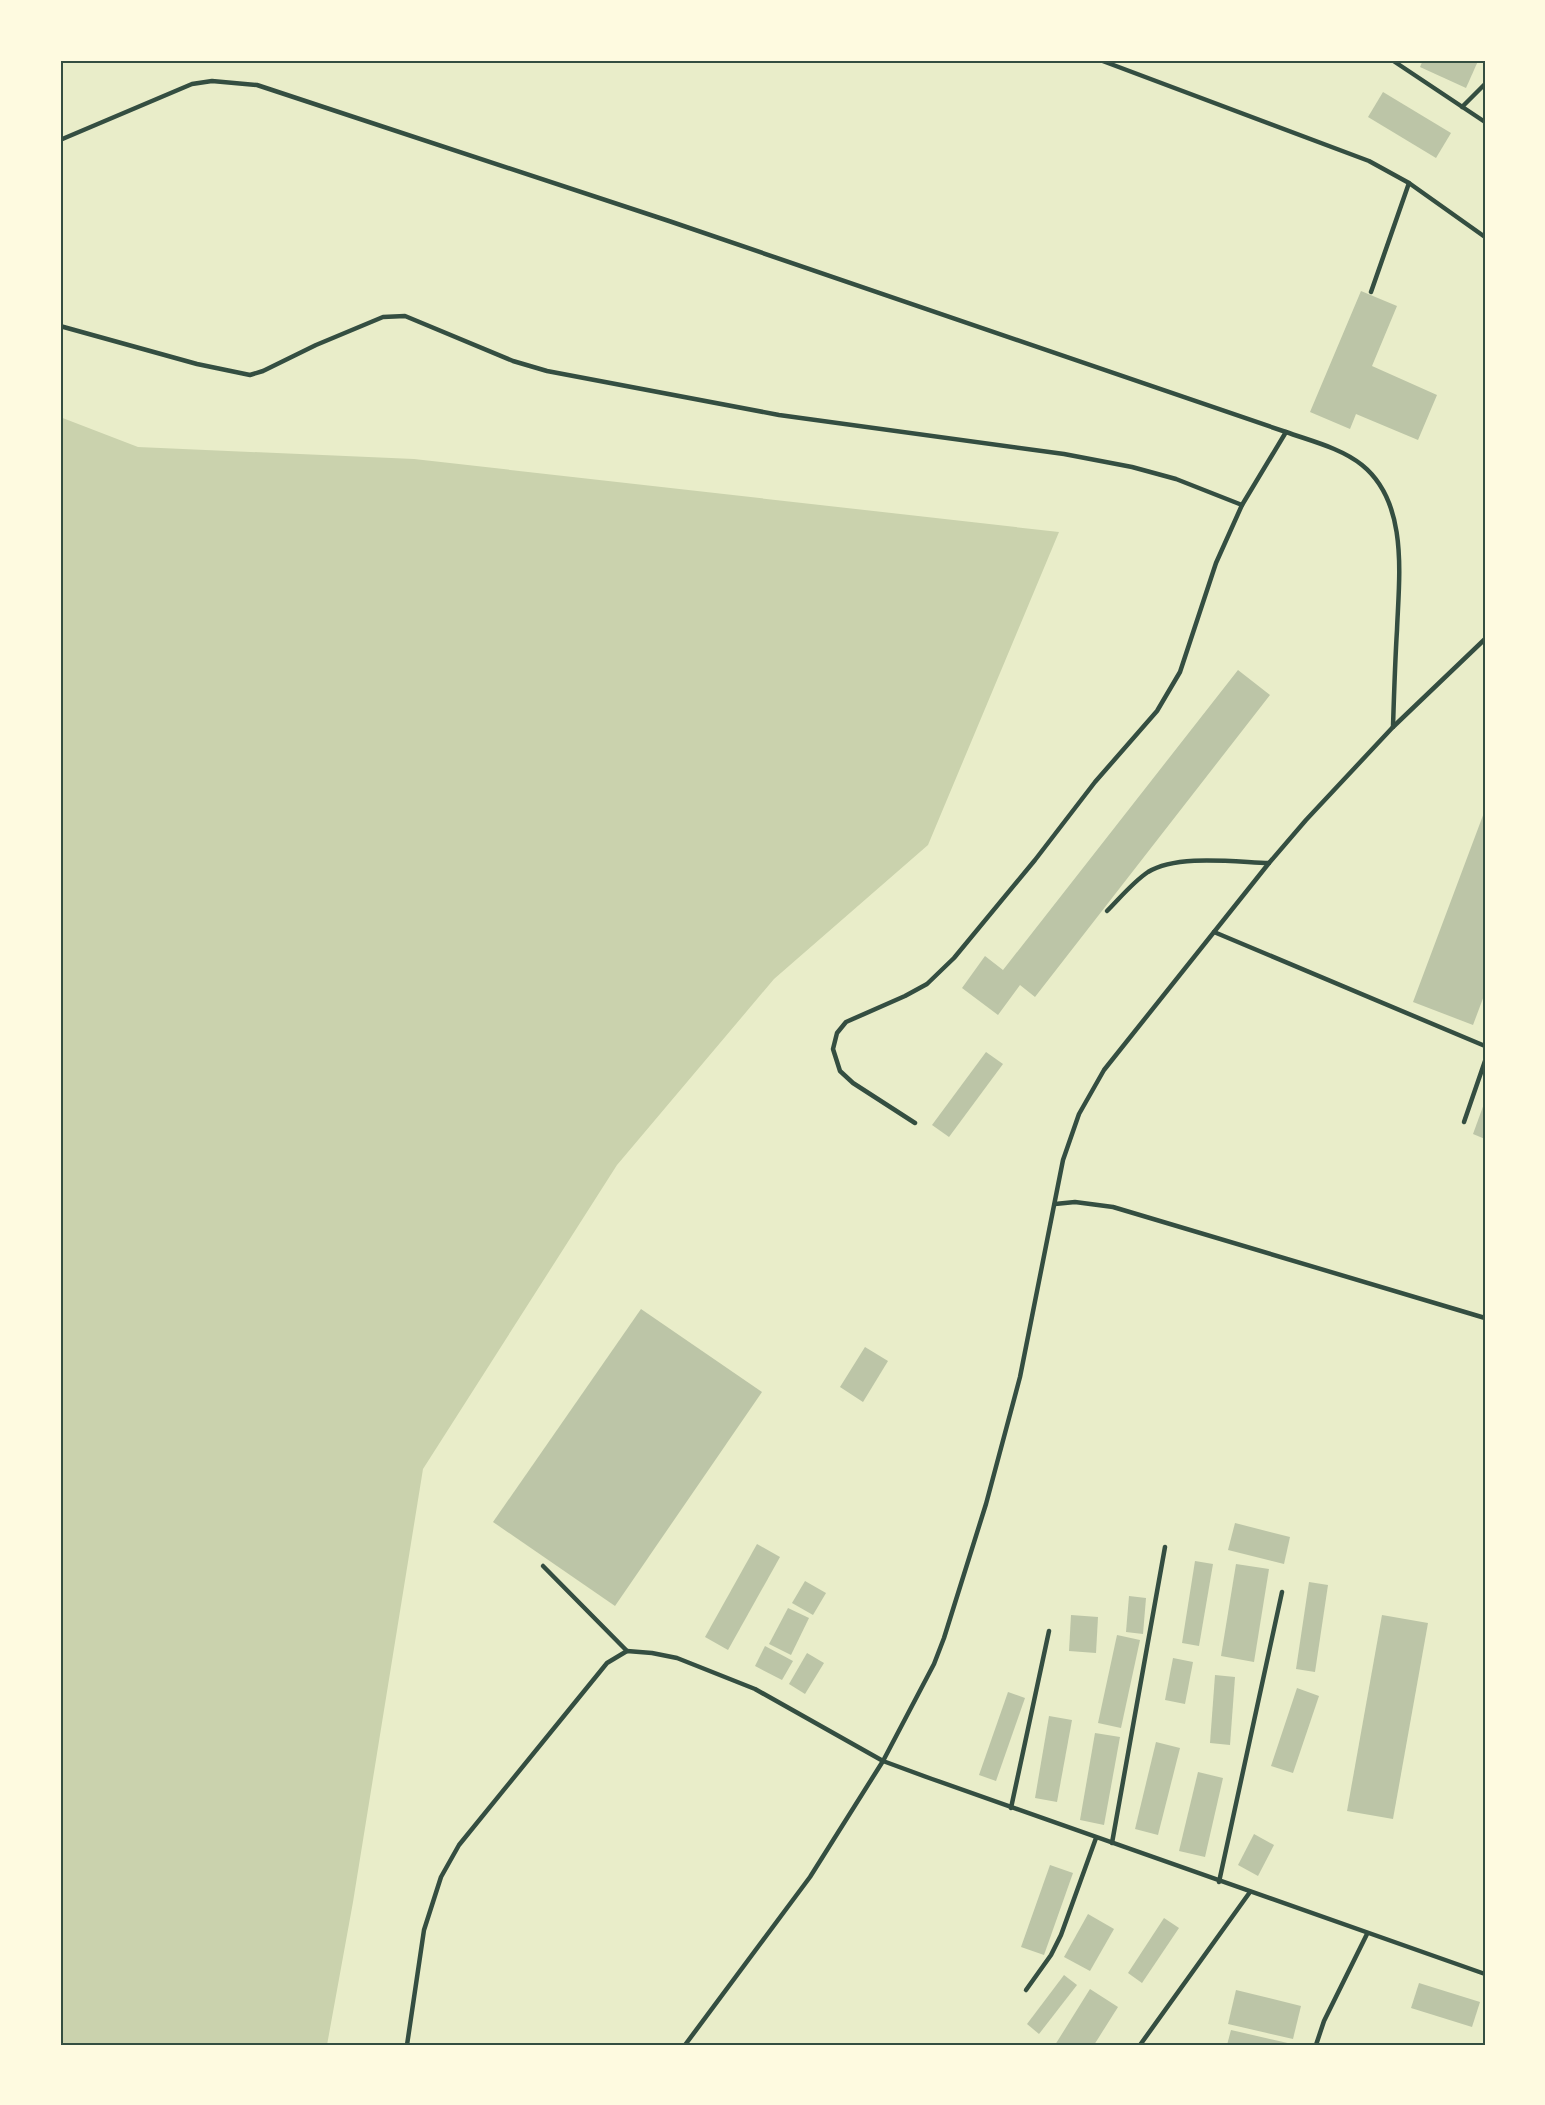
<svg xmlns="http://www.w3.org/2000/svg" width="1545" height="2105" font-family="'Exo 2',sans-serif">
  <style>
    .green { fill: #cad2ad }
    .building { fill: #bcc5a7 }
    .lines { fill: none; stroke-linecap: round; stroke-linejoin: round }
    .service { stroke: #344e41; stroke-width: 4.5 }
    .neatline { fill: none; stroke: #344e41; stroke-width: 2 }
  </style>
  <rect width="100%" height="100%" fill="#e9edc9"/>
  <polygon class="green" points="60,417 138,447 414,459 1059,532 928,845 774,979 617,1165 423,1469 353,1902 327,2045 60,2045"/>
  <g class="building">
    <polygon points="1423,60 1475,60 1478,61 1466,88 1420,67"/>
    <polygon points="1383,92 1451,133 1436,158 1368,117"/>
    <polygon points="1361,291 1397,306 1372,366 1437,395 1418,440 1356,414 1350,429 1310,412"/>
    <polygon points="1238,670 1270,695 1035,997 1020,985 998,1015 962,988 985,956 1003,970"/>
    <polygon points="1485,810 1485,993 1473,1025 1413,1002"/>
    <polygon points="986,1052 1003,1064 949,1137 932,1125"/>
    <polygon points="1485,1101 1485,1139 1473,1134"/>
    <polygon points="641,1309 762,1392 615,1606 493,1522"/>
    <polygon points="865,1347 888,1361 863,1402 840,1387"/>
    <polygon points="1235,1523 1290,1537 1284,1564 1228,1550"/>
    <polygon points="757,1544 780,1557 728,1650 705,1637"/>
    <polygon points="1195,1561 1213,1564 1199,1646 1182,1643"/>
    <polygon points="1236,1564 1269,1569 1254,1662 1221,1656"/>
    <polygon points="805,1581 826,1593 813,1615 792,1603"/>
    <polygon points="1309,1582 1328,1585 1315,1672 1296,1669"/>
    <polygon points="1129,1596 1146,1598 1143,1634 1126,1632"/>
    <polygon points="788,1608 809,1618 791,1655 769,1644"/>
    <polygon points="1071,1615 1098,1617 1096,1653 1069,1651"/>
    <polygon points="1382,1615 1428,1623 1393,1819 1347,1811"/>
    <polygon points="1117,1635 1140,1640 1121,1728 1098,1723"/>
    <polygon points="765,1646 793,1661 782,1680 755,1666"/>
    <polygon points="807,1653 824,1663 805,1694 789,1684"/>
    <polygon points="1173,1658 1193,1662 1185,1704 1165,1700"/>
    <polygon points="1215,1675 1235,1677 1230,1745 1210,1743"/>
    <polygon points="1297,1688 1319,1696 1293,1773 1271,1766"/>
    <polygon points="1008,1692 1025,1698 996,1781 979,1775"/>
    <polygon points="1049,1716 1072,1720 1057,1802 1035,1798"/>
    <polygon points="1095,1733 1120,1737 1104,1825 1080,1820"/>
    <polygon points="1156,1742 1180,1748 1158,1835 1135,1829"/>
    <polygon points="1198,1772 1223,1778 1205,1857 1179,1851"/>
    <polygon points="1254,1834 1274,1845 1258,1876 1238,1865"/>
    <polygon points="1050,1865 1073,1873 1044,1955 1021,1947"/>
    <polygon points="1088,1914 1114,1929 1090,1971 1064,1957"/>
    <polygon points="1164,1918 1179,1928 1142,1983 1128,1973"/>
    <polygon points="1064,1975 1077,1985 1039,2034 1027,2024"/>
    <polygon points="1419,1983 1480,2002 1472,2027 1411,2008"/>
    <polygon points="1090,1989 1118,2007 1094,2045 1055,2045"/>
    <polygon points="1236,1990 1301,2006 1293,2039 1228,2024"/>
    <polygon points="1231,2030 1292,2044 1292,2045 1227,2045"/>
  </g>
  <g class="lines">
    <g class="service">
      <polyline points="1100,60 1369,161 1409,183 1485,237"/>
      <polyline points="1392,60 1485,122"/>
      <polyline points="1462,107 1485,84"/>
      <path d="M60 140 192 84 212 81 257 85 669 221 1286 432C1311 441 1341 448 1362 465 1409 503 1399 577 1397 630 1395 662 1394 695 1393 727"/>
      <polyline points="1371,292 1409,183"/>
      <polyline points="60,326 197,364 250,375 263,371 316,345 383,317 405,316 513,361 547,371 779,415 1064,454 1132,467 1176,479 1242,505"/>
      <path d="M1107 911C1120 898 1133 882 1148 872 1177 854 1235 862 1269 863"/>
      <polyline points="1214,932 1485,1046"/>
      <polyline points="1464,1122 1485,1061"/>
      <polyline points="915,1123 853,1083 840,1071 833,1049 837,1033 846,1022 905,996 927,984 954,958 1035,860 1095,782 1157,711 1180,672 1216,563 1242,505 1286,432"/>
      <polyline points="1055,1204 1075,1202 1113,1207 1485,1318"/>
      <polyline points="543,1566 627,1651"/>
      <polyline points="1011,1808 1049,1631"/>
      <polyline points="1112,1843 1165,1547"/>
      <polyline points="1219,1882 1282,1592"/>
      <polyline points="1026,1990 1051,1955 1061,1935 1096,1838"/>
      <polyline points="407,2045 424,1930 441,1877 459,1845 607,1663 627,1651 652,1653 677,1658 755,1689 883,1761 932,1779 1485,1974"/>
      <polyline points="685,2045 810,1877 883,1761 934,1664 944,1638 986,1504 1020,1377 1063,1160 1079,1114 1104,1070 1269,863 1306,820 1393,727 1485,639"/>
      <polyline points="1140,2045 1250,1892"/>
      <polyline points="1316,2045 1324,2021 1367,1934"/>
    </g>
  </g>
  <rect width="1545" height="2105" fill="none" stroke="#fefae0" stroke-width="123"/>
  <rect x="62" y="62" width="1422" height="1982" class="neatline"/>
</svg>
